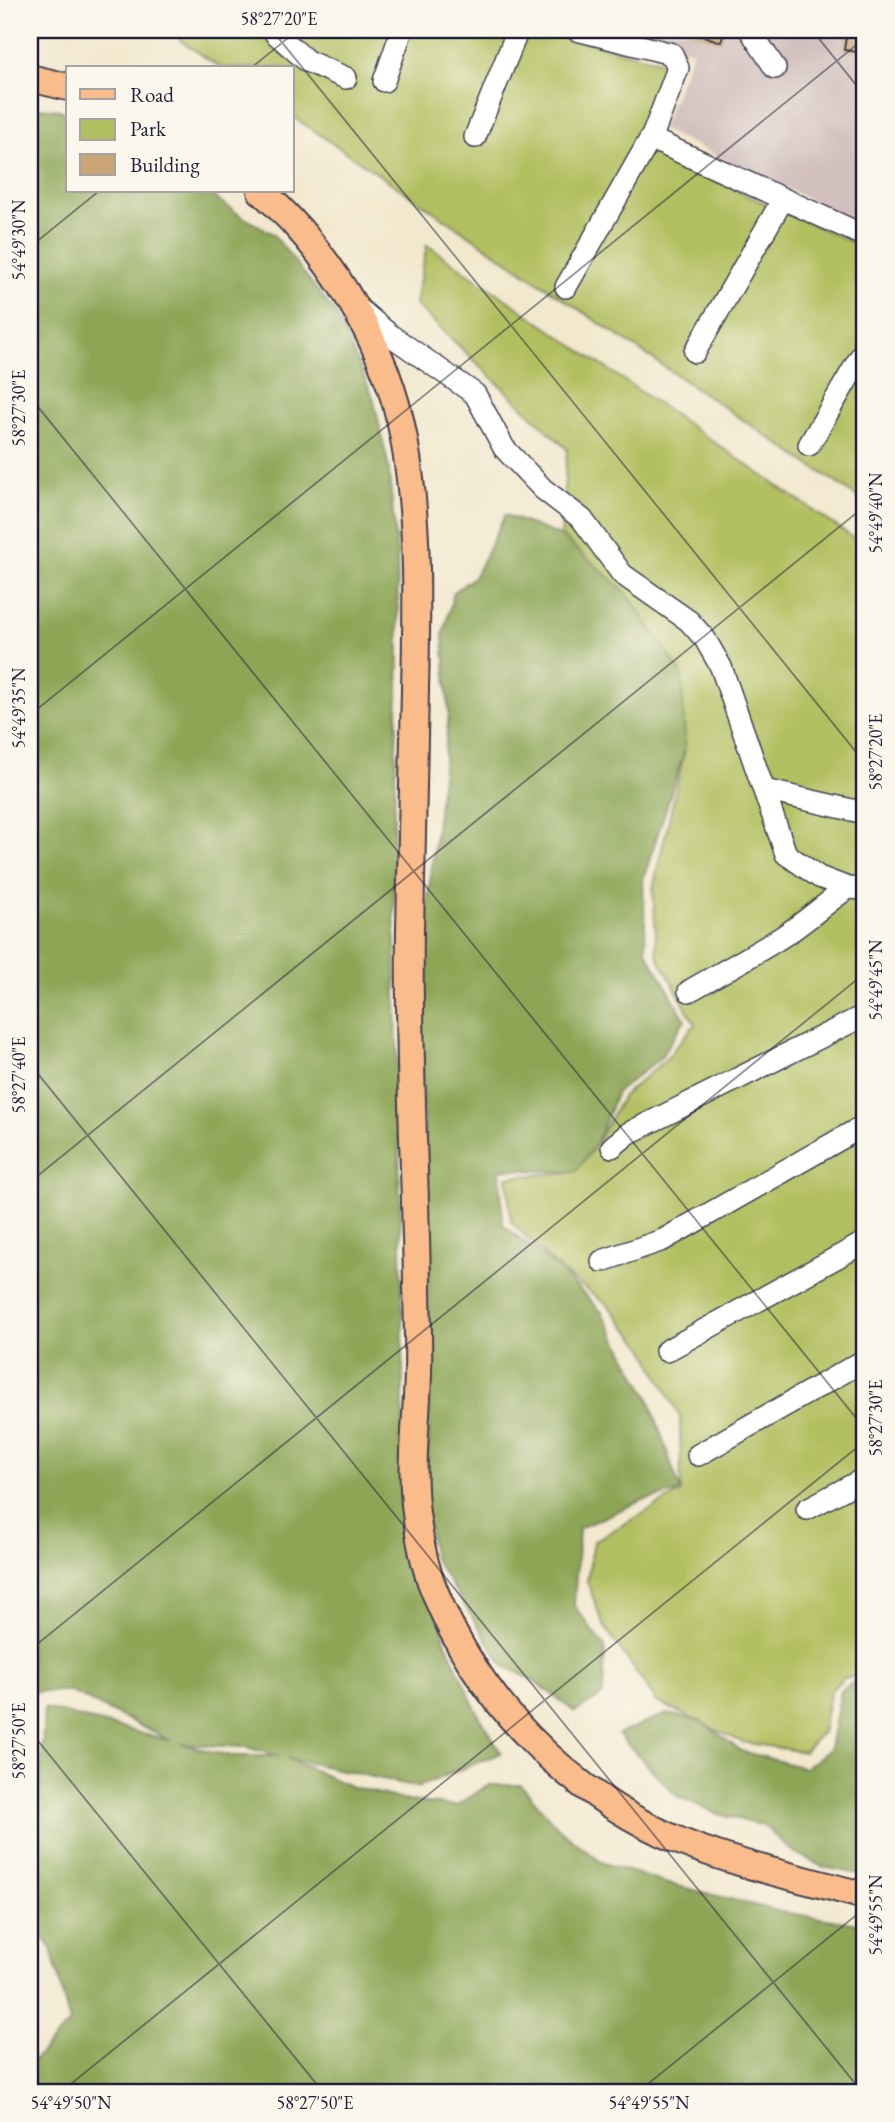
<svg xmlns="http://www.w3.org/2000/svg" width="895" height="2122" font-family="'EB Garamond',serif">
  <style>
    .industrial { fill: #d1c0bd }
    .green { fill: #b2bf60; stroke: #6a704e; stroke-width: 2 }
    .forest { fill: #8da656; stroke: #586448; stroke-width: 2; fill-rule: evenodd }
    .building { fill: #caa576 }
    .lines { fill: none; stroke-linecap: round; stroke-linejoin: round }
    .minor-casing { stroke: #414051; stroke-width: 24 }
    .major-casing { stroke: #414051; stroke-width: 30 }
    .minor { stroke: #fff; stroke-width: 21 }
    .major { stroke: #f9bc8a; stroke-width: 26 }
    .ticks { fill: none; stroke: #22223b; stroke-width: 2; stroke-opacity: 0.45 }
    .neatline { fill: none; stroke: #22223b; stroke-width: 2.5 }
    .ticks-label { font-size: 18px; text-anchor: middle; fill: #22223b }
  </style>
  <rect width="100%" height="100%" fill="#fbf7ec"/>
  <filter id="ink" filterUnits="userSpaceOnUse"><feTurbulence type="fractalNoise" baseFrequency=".0143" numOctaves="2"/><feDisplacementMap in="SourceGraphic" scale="14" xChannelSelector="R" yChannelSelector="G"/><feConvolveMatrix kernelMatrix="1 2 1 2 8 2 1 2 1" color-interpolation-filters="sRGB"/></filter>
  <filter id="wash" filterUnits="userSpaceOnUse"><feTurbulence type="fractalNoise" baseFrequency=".00686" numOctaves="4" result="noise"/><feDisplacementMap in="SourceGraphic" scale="28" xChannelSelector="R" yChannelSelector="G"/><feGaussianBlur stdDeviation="1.57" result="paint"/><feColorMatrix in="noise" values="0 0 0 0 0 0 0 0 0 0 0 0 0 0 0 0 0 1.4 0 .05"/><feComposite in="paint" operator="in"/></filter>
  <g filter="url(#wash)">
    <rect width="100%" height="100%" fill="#f2e8ce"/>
    <polygon class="industrial" points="615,30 865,30 865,226 661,129 693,51"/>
    <g class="green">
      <polygon points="177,30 539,30 668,63 642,148 865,248 865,502 292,116 292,68 221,68 180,40"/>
      <polygon points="427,245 865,546 865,1676 843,1678 831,1690 822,1732 804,1752 742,1742 657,1702 603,1624 587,1581 594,1541 681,1492 680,1417 644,1348 609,1306 560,1270 511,1222 507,1177 575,1172 596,1144 623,1096 666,1059 695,1024 657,955 653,889 685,749 626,592 561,536 567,449 415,304"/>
    </g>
    <g class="forest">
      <path d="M30 107 60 110 68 115V191H205L243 217 273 234 336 314 373 397 388 464 397 553 399 657 393 845 403 1348V1454L445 1641 476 1710 501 1753 418 1787 287 1758 349 1786 408 1801 456 1806 489 1785H521L558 1828 601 1862 661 1882 782 1912 865 1925V2092H30V2064L70 2023 51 1949 30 1915V1821L40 1794 44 1708 171 1741 70 1691 30 1692V826L34 804 30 800ZM181 1744 246 1747 279 1756H231Z"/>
      <polygon points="505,515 561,536 626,592 682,674 685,749 643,880 646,951 685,1019 661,1057 617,1092 596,1144 575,1172 500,1169 503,1225 560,1270 601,1311 648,1396 681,1492 643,1500 579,1528 574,1606 605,1647 603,1695 575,1712 533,1680 504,1666 433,1557 425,1497 429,1430 428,1254 423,1092 422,952 449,714 443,635 454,592 475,576"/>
      <polygon points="865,1676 865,1875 823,1867 792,1851 764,1826 718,1814 677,1796 618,1734 667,1714 701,1721 741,1751 805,1768 830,1749 841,1690"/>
    </g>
    <g id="blocks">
      <g class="building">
        <polygon points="686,30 725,30 721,42"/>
        <polygon points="847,30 865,30 865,53 844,50"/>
      </g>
    </g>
  </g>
  <g filter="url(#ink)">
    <use href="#blocks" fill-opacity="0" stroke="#414051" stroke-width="2"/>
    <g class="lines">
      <defs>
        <g id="minor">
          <polyline points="274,30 275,33 307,61 346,78"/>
          <polyline points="577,30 672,54 678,68 653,134 658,142 865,236"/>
          <polyline points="750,30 775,68"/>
          <polyline points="384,81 402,30"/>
          <polyline points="475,137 518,30"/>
          <polyline points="566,287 653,134"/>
          <polyline points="358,308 390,335 475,394 504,448 543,489 582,519 622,574 689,621 705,639 721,667 786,854 819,877 848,888 865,889"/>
          <polyline points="695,352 783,199"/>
          <polyline points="809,445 865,349"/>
          <polyline points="764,790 865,813"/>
          <path d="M689 991C722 972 756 954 788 933 809 919 827 902 848 888"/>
          <polyline points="612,1147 629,1133 865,1015"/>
          <polyline points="602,1261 663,1240 865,1125"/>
          <polyline points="666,1351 865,1242"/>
          <polyline points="698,1455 865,1360"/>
          <polyline points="807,1509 865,1478"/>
        </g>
        <g id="major">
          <polyline points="30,78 68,87"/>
          <path d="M261 191C330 251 388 348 404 439 419 521 417 606 415 689 413 770 412 850 410 930 408 1047 415 1165 417 1282 417 1312 419 1342 418 1372 417 1419 410 1467 416 1513 419 1536 423 1560 431 1582 474 1698 568 1795 682 1842 741 1866 804 1879 865 1896"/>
        </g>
      </defs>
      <use href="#minor" class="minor-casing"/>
      <use href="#major" class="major-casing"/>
      <use href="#minor" class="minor"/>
      <use href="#major" class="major"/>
    </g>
  </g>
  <path class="ticks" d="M272 30 865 763M812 30 865 96M251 68 298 30M30 247 99 191M30 397 865 1429M30 715 865 38M30 1064 862 2092M30 1182 865 506M30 1650 865 973M30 1731 323 2092M61 2092 865 1441M638 2092 865 1908"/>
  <rect width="895" height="2122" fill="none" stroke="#fbf7ec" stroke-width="77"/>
  <rect x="66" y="66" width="228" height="126" fill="#fbf7ec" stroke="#a4a2a5" stroke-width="2"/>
  <rect x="80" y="89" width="35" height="10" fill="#f9bc8a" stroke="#a4a2a5" stroke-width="2"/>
  <text x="130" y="102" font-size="21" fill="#22223b">Road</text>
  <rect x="80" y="119" width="35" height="21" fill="#b2bf60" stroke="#a4a2a5" stroke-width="2"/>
  <text x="130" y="136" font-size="21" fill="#22223b">Park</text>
  <rect x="80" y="154" width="35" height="21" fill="#caa576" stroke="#a4a2a5" stroke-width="2"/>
  <text x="130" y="172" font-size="21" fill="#22223b">Building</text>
  <rect x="38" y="38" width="818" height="2046" class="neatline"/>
  <g class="ticks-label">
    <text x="279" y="25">58°27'20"E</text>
    <text transform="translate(19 240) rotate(-90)" y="6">54°49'30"N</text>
    <text transform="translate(19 408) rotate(-90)" y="6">58°27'30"E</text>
    <text transform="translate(876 513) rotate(-90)" y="6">54°49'40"N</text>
    <text transform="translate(19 708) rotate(-90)" y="6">54°49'35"N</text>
    <text transform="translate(876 752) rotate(-90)" y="6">58°27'20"E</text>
    <text transform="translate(876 980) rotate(-90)" y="6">54°49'45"N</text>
    <text transform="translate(19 1075) rotate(-90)" y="6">58°27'40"E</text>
    <text transform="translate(876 1418) rotate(-90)" y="6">58°27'30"E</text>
    <text transform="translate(19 1741) rotate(-90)" y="6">58°27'50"E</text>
    <text transform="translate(876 1915) rotate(-90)" y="6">54°49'55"N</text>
    <text x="71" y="2109">54°49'50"N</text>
    <text x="315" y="2109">58°27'50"E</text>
    <text x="649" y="2109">54°49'55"N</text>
  </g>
</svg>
